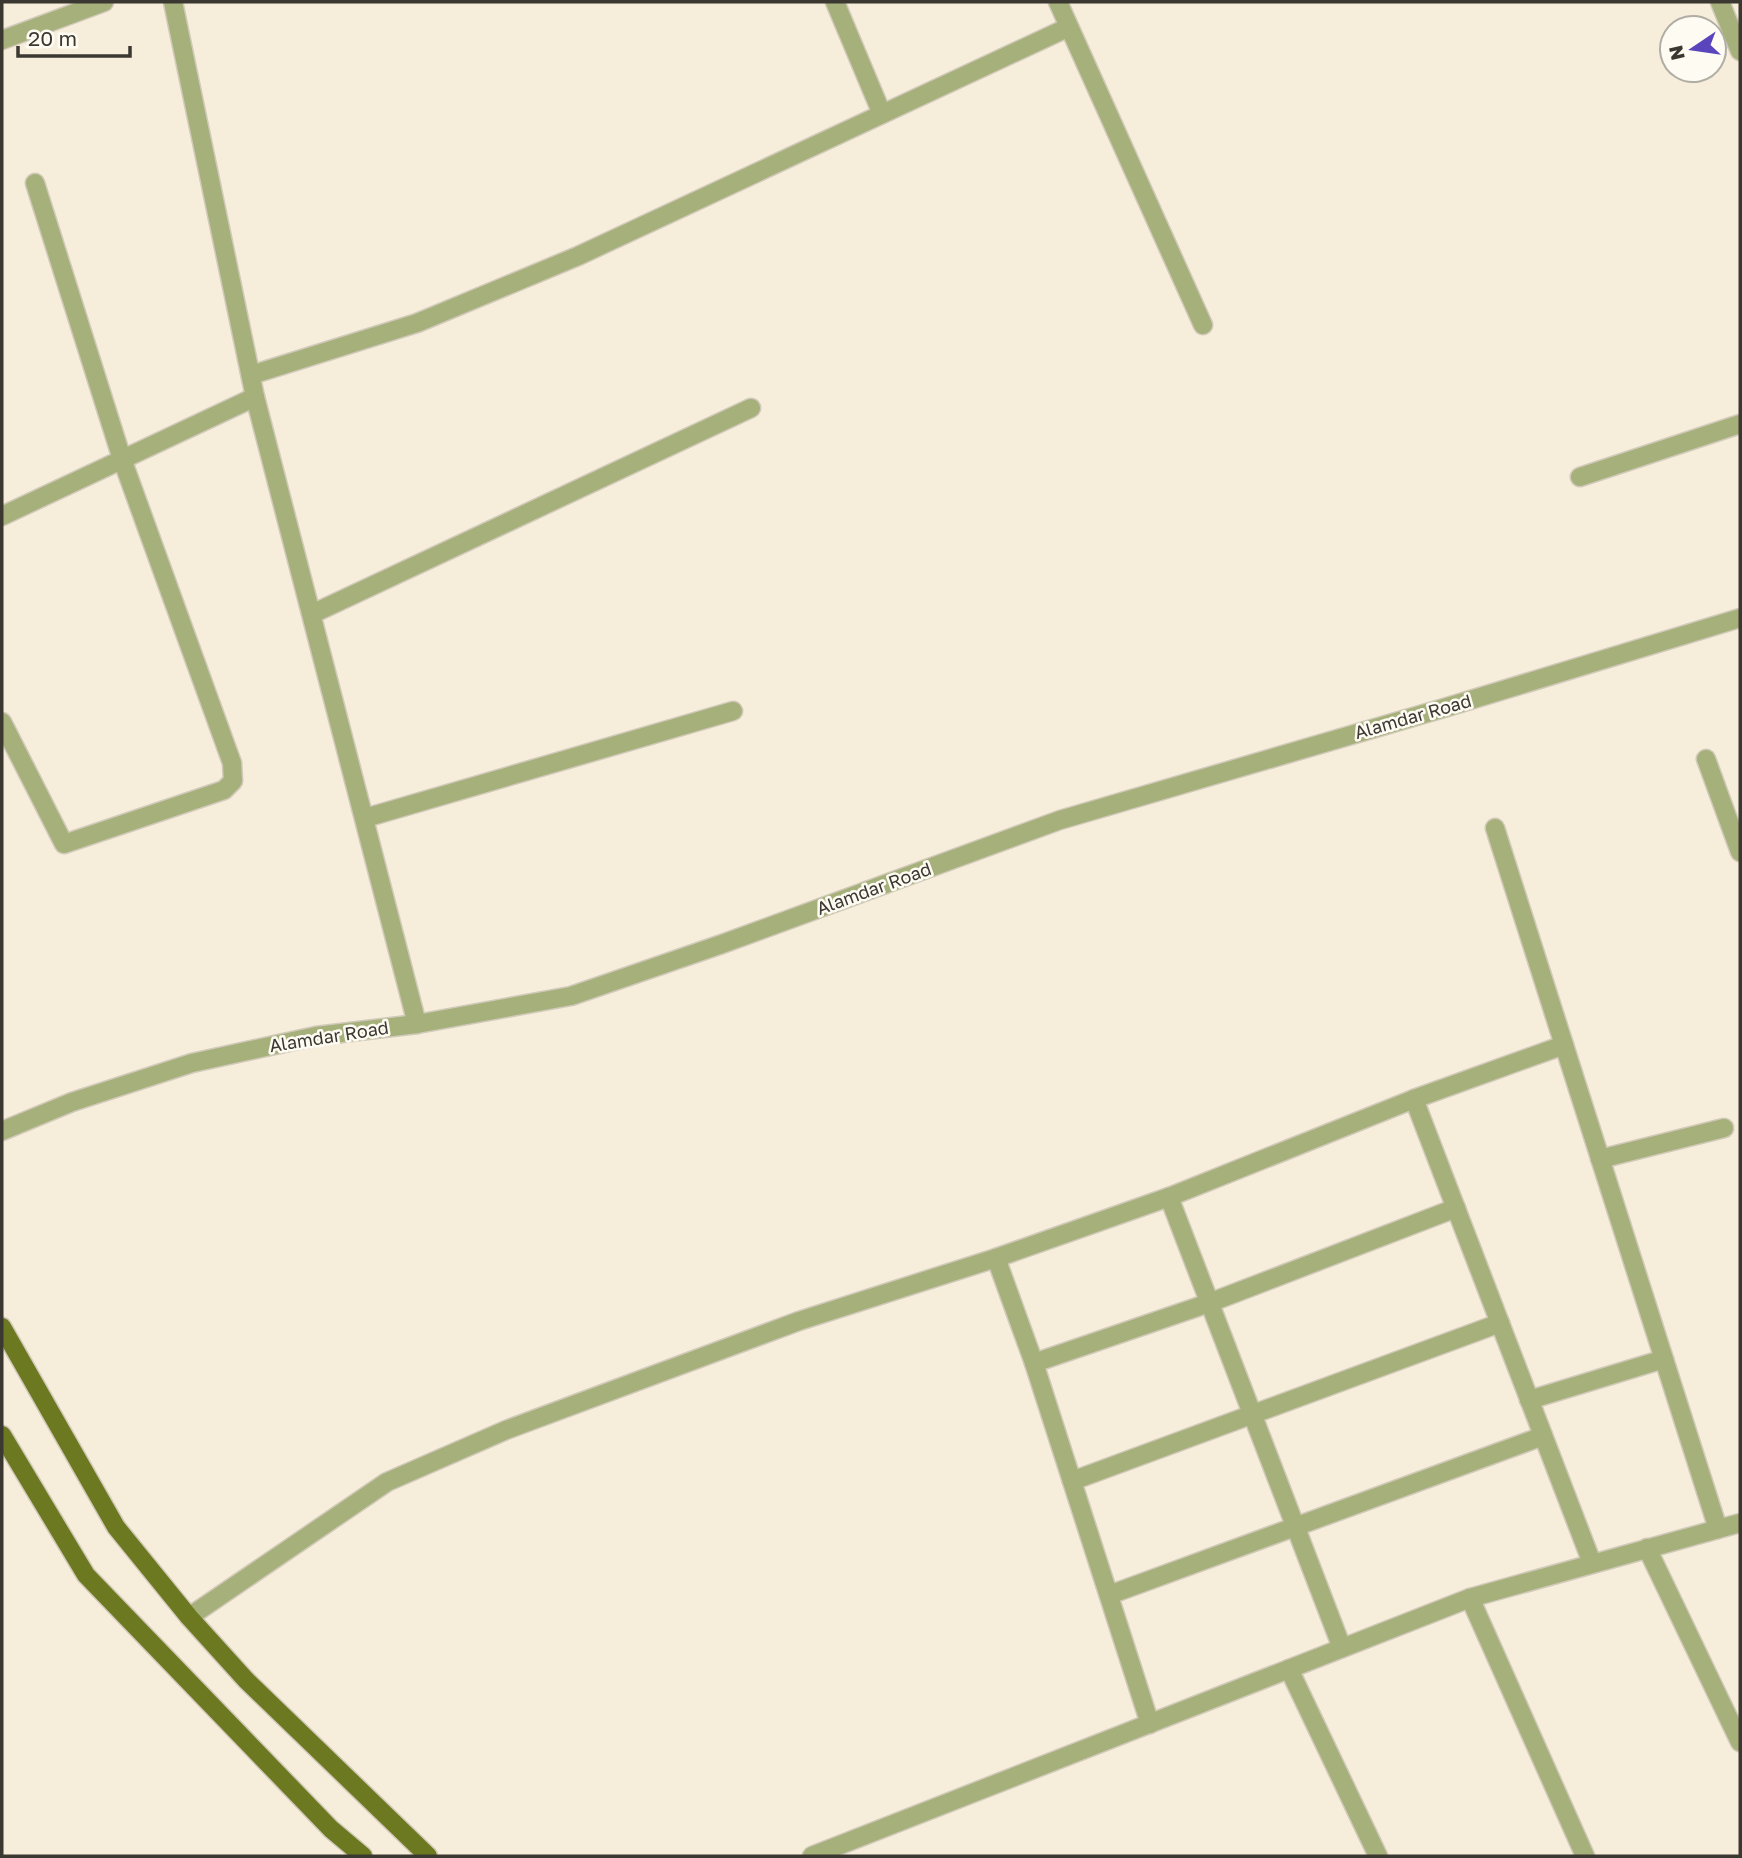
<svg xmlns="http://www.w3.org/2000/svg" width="1742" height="1858" font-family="'Golos Text',sans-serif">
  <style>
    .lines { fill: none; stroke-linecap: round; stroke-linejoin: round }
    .street-casing { stroke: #d1c9b9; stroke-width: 21 }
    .primary-casing { stroke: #d1c9b9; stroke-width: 21 }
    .street { stroke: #a6b07a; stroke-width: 18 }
    .primary { stroke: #6d7920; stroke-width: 18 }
    .labels { text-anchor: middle; stroke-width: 5; stroke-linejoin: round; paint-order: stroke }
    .street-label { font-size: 18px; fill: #3b3831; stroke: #fefbf3 }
  </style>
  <rect width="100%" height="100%" fill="#f6eddb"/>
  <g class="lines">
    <defs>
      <g id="street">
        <polyline points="173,2 255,397 417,1024"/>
        <polyline points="835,2 882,114"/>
        <polyline points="1058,2 1203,325"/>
        <polyline points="1720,2 1740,51"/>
        <polyline points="2,40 104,2"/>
        <polyline points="251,375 417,323 578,256 1069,27"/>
        <polyline points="1580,477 1740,424"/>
        <polyline points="2,516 255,397"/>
        <polyline points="312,614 751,408"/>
        <polyline points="2,722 64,844 224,790 233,781 232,763 122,459 35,183"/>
        <polyline points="1706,759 1740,852"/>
        <polyline points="365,818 733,711"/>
        <polyline points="1495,828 1718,1529"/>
        <polyline points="1414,1099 1592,1563"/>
        <polyline points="2,1131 72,1102 192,1063 316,1036 417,1024 571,996 722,944 1060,820 1444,708 1740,618"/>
        <polyline points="1600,1159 1724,1128"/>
        <polyline points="1169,1197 1342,1648"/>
        <polyline points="996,1258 1034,1363 1150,1724"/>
        <polyline points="1034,1363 1209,1303 1456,1208"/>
        <polyline points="1529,1400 1664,1359"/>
        <polyline points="1072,1481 1500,1323"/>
        <polyline points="1647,1548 1740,1742"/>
        <polyline points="1109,1595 1543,1436"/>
        <polyline points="1470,1598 1585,1856"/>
        <polyline points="189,1617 387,1482 506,1430 799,1321 996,1258 1169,1197 1414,1099 1564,1045"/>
        <polyline points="1289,1669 1378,1856"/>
        <polyline points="812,1856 1470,1598 1740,1523"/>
      </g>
      <g id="primary">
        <polyline points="2,1327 116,1527 189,1617 246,1680 428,1856"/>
        <polyline points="2,1435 86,1575 331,1829 363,1856"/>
      </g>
    </defs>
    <use href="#street" class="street-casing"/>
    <use href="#primary" class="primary-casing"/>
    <use href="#street" class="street"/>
    <use href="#primary" class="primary"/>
  </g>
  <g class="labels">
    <g class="street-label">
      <text transform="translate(1413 717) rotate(-16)" y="6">Alamdar Road</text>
      <text transform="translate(874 889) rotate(-20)" y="6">Alamdar Road</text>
      <text transform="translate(329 1037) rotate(-9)" y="6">Alamdar Road</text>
    </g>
  </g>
  <rect width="1742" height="1858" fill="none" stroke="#3b3831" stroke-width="7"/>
  <g transform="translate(1693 49) rotate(257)"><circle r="33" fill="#fefbf3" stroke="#b0ada5" stroke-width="2"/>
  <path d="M0-5L12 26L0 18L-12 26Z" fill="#5b45bd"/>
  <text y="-10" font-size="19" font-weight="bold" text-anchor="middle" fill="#3b3831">N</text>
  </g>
  <path d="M18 46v10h112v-10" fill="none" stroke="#3b3831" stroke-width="3.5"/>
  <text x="28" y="46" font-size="21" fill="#3b3831" stroke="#fefbf3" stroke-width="5" paint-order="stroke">20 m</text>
</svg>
